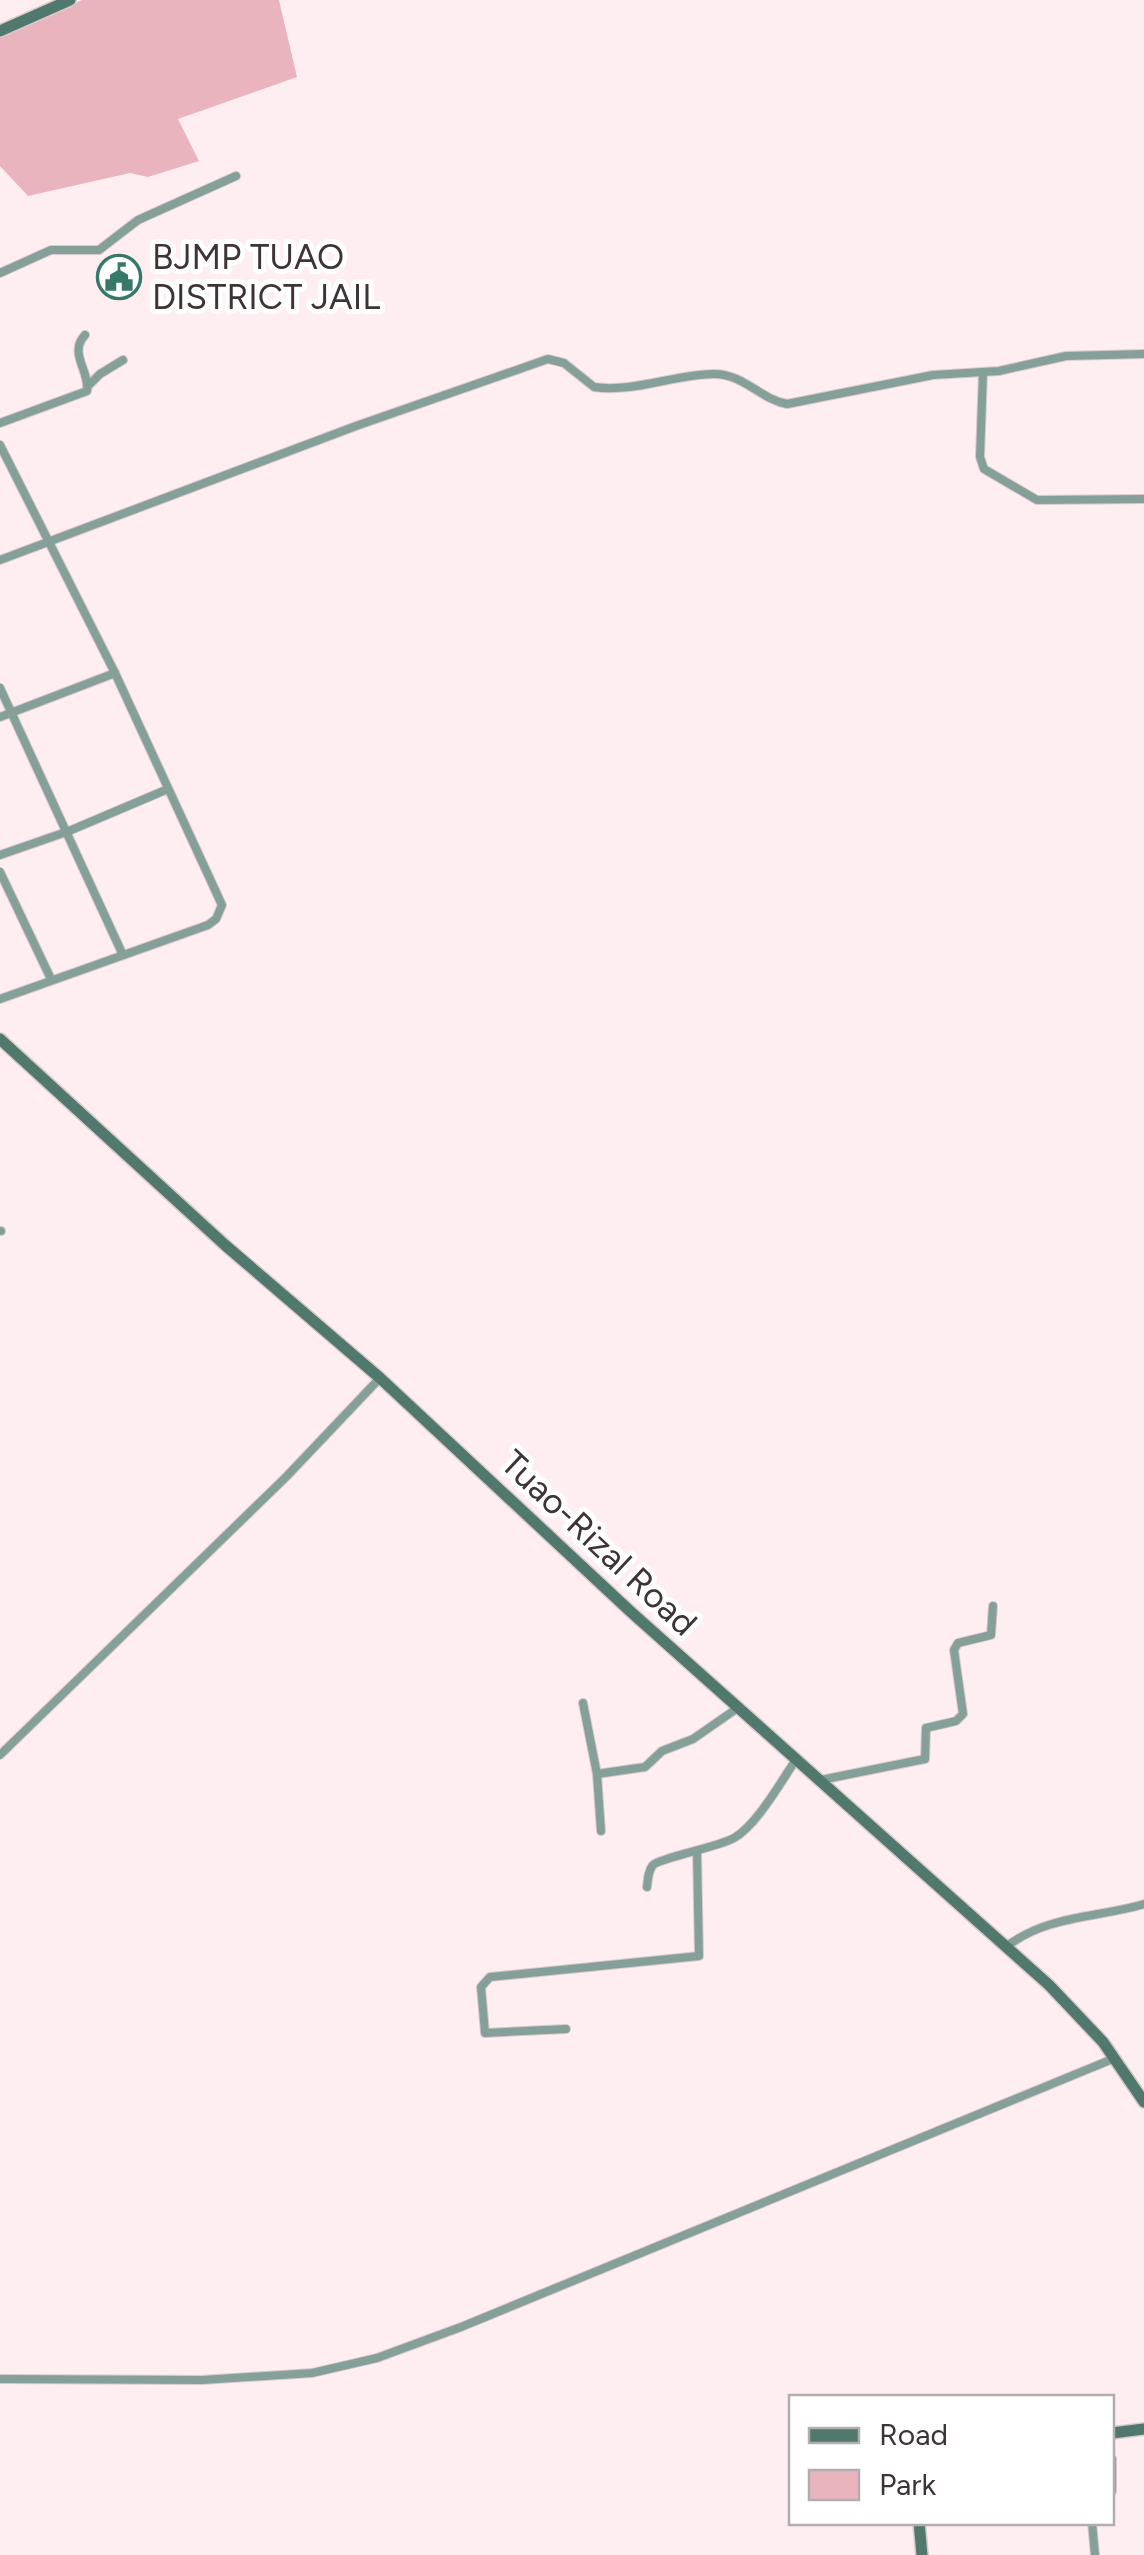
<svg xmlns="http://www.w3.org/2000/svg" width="1144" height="2555" font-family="Figtree,sans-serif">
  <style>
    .green { fill: #e9b4be }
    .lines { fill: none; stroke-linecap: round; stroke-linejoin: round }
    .street-casing { stroke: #d8c9cc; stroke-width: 10 }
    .secondary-casing { stroke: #d8c9cc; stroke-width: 14 }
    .street { stroke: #85a098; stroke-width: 8 }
    .secondary { stroke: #50786d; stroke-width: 11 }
    .labels { text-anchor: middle; stroke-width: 10; stroke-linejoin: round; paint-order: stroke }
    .poi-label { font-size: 35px; fill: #3e3436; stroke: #fff; text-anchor: start }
    .street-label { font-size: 35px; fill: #3e3436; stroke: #fff }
  </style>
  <rect width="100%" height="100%" fill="#ffeef1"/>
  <polygon class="green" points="82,0 279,0 297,77 178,119 199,161 148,177 130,173 28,196 0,166 0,36"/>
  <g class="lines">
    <defs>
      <g id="street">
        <polyline points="0,273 51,250 99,250 138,220 236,176"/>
        <polyline points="983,372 980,457 984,469 1037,500 1144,499"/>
        <polyline points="89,385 100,374 123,360"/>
        <path d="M0 423 87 391C90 371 68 353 85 335"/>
        <polyline points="0,445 115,673 222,905 216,919 208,925 0,999"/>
        <path d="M0 560 356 426 548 359 564 363 594 387C634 393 675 374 714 374 744 374 760 399 787 404L933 375 999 371 1066 356 1144 354"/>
        <polyline points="0,688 122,953"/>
        <polyline points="0,717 115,673"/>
        <polyline points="0,855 69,831 168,789"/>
        <polyline points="0,872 51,979"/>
        <polyline points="0,1231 1,1231"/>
        <polyline points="583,1703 597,1774 601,1831"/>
        <polyline points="0,1755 286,1477 380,1378"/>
        <polyline points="597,1774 645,1767 662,1751 693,1739 739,1707"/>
        <polyline points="821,1780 925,1759 926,1728 956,1721 963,1714 954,1650 958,1643 991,1635 993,1606"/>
        <path d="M647 1887C648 1879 648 1871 653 1865 660 1858 718 1847 734 1838 757 1825 782 1780 797 1758"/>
        <path d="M1006 1947C1047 1915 1097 1918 1144 1904"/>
        <polyline points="566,2029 485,2033 481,1987 490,1977 699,1956 697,1852"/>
        <polyline points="0,2379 202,2380 312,2373 377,2358 461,2327 1115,2058"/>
        <polyline points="1112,2459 1112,2491"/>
        <polyline points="1092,2522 1095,2555"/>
      </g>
      <g id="secondary">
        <polyline points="0,31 70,0"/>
        <polyline points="0,1039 225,1245 380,1378 631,1612 1049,1985 1103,2042 1144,2102"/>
        <polyline points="1112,2433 1144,2429"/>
        <polyline points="919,2522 922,2555"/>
      </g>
    </defs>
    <use href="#street" class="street-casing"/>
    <use href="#secondary" class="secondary-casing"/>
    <use href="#street" class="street"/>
    <use href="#secondary" class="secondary"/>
  </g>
  <defs>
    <symbol id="civic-ring" viewBox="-11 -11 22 22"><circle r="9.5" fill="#fff" stroke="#377869" stroke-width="1.5"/><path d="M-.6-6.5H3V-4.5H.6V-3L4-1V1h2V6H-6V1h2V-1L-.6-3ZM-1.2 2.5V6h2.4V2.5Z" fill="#377869"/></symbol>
  </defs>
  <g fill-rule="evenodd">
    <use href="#civic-ring" x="94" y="252" width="50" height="50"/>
  </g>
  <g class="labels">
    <g class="poi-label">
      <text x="152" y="269">BJMP TUAO<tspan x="152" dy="40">DISTRICT JAIL</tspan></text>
    </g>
    <g class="street-label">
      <text transform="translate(599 1543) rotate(43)" y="12">Tuao-Rizal Road</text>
    </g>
  </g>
  <rect x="789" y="2395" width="325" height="130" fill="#ffffff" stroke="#b2aeaf" stroke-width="2.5"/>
  <rect x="809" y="2428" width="50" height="15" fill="#50786d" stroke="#b2aeaf" stroke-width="2.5"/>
  <text x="879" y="2445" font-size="30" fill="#3e3436">Road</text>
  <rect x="809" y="2470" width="50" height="30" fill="#e9b4be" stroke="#b2aeaf" stroke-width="2.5"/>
  <text x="879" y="2495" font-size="30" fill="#3e3436">Park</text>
</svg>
